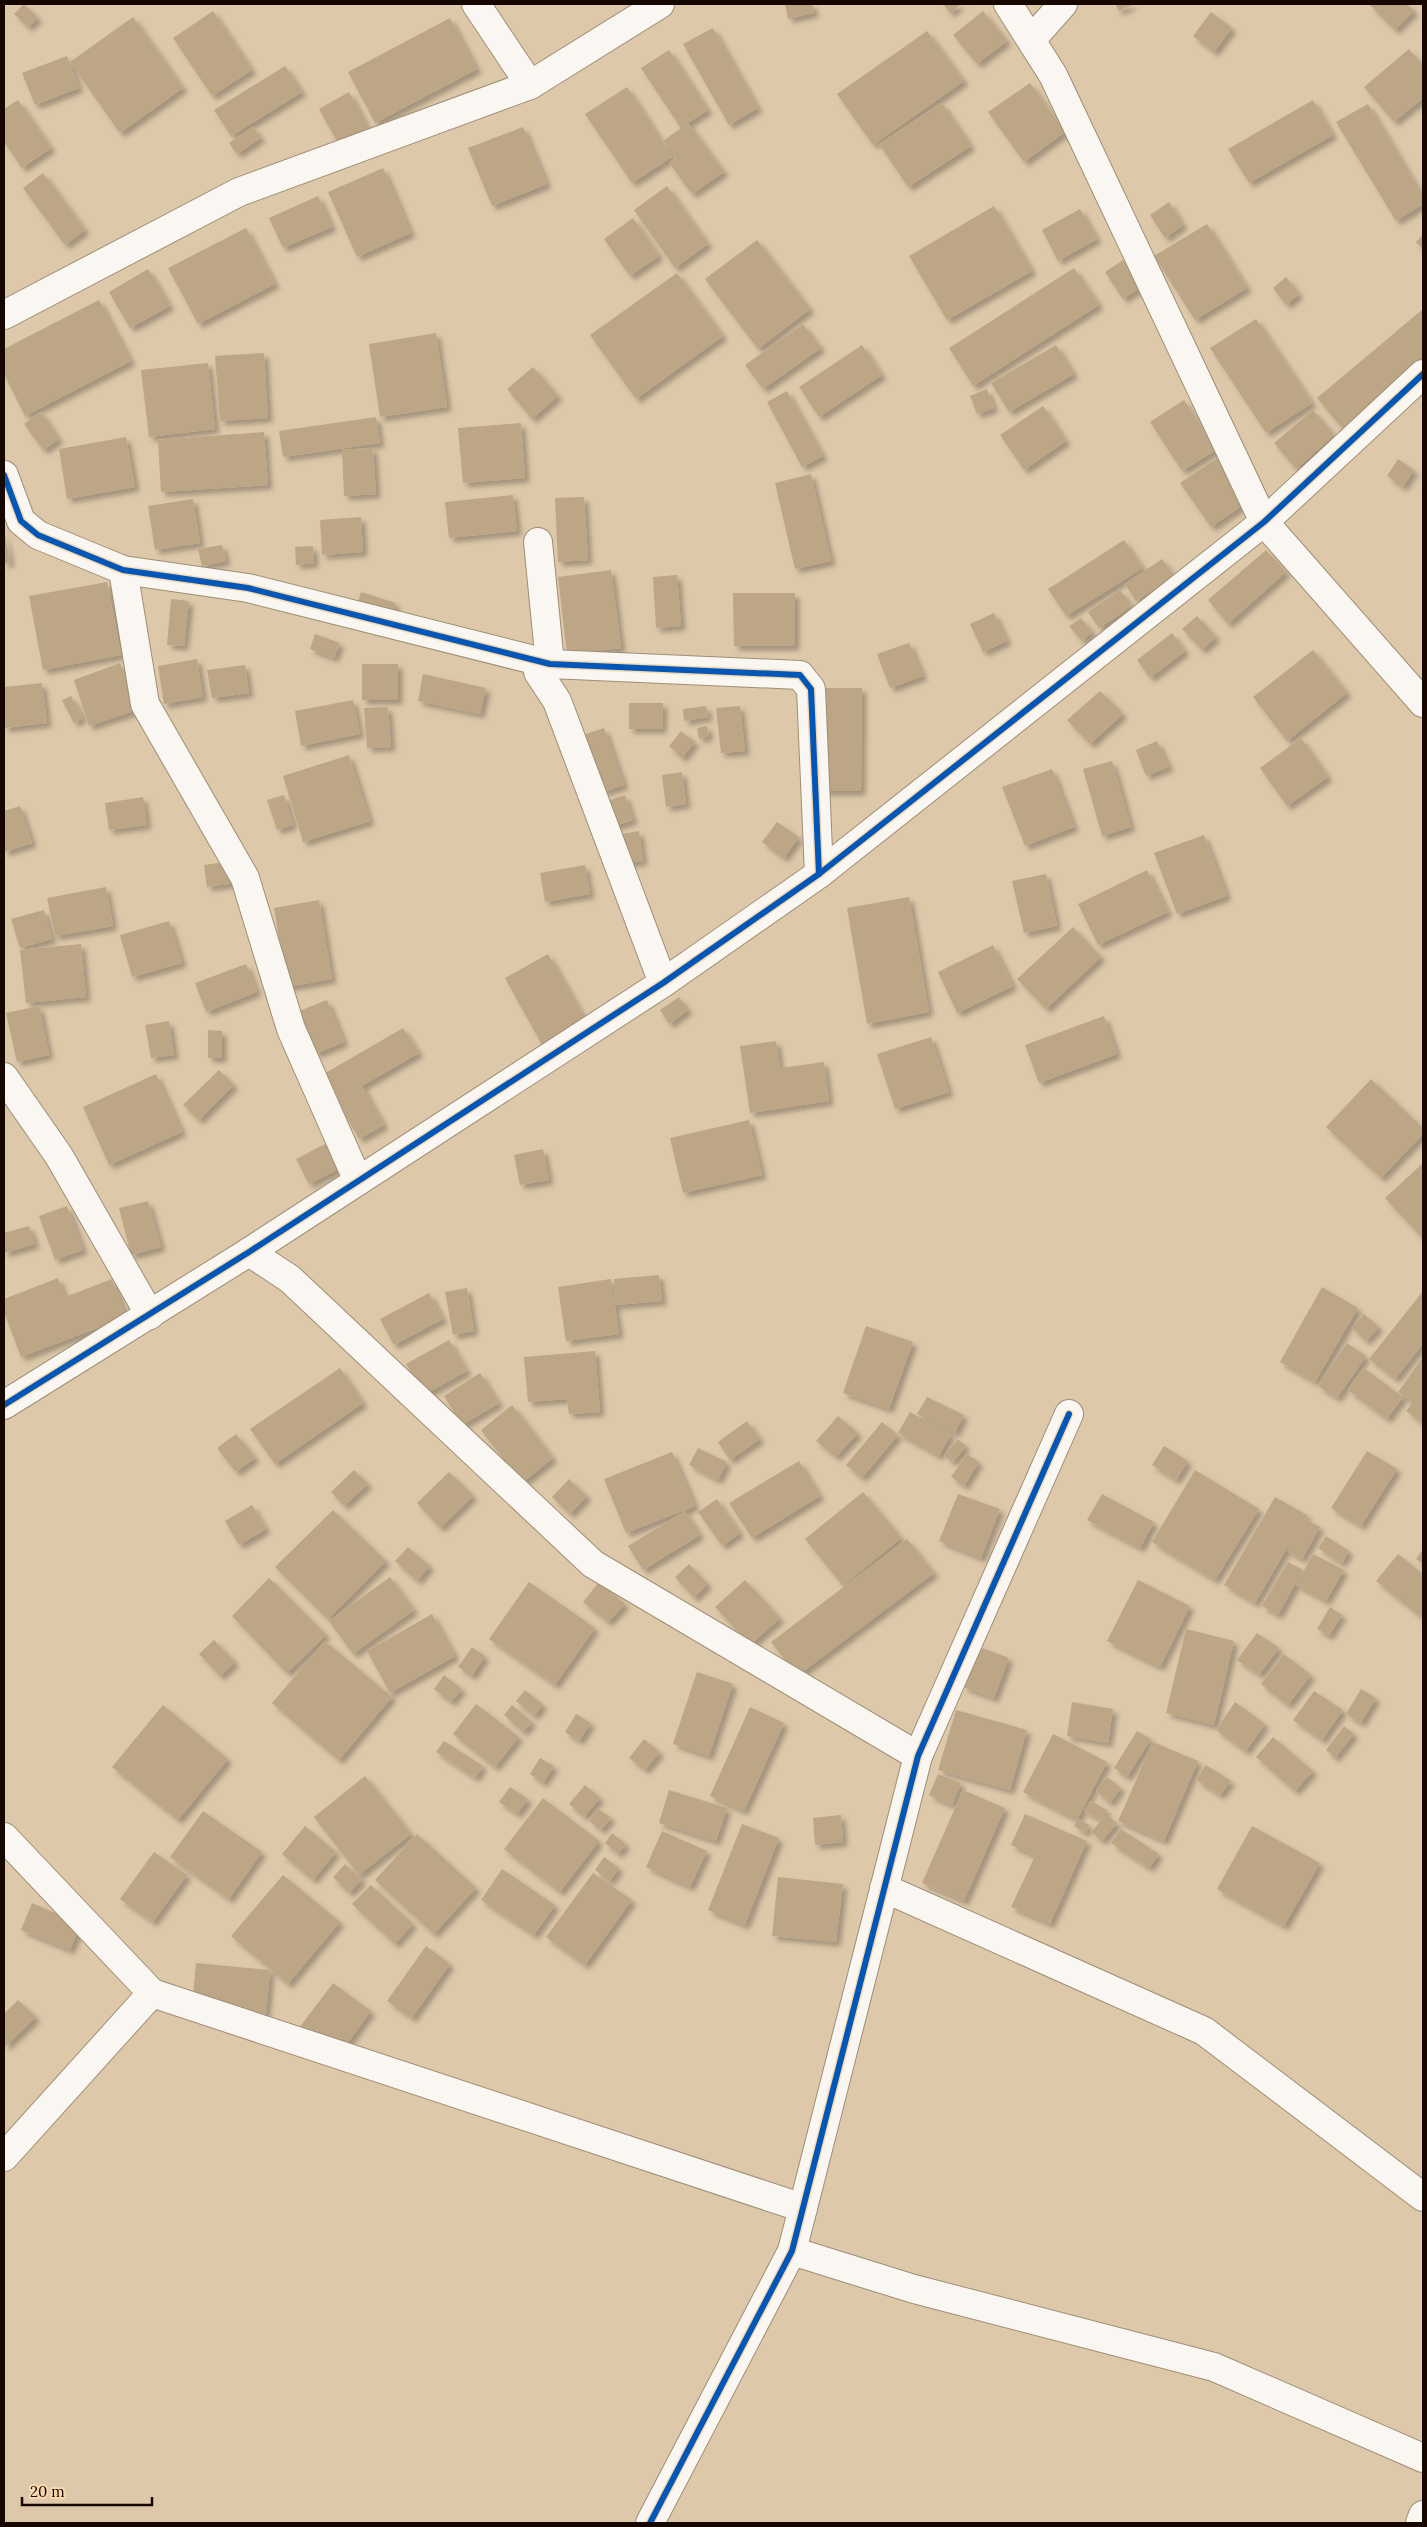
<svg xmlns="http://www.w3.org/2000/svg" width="1427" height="2527" font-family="Lora,serif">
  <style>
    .building { fill: #bca685; filter: url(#shadow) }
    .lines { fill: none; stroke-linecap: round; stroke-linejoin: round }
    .street-casing { stroke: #9e8e75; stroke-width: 30 }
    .street { stroke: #faf7f2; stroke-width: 28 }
    .cycleway-casing { stroke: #fad9ae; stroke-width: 9 }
    .cycleway { stroke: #0057b8; stroke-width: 6 }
  </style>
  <defs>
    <filter id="shadow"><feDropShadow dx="4.5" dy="4.5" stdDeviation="2.5" flood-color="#0004"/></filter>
  </defs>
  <rect width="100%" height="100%" fill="#ddc8a9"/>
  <g class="building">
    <polygon points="24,4 38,18 28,27 14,14"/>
    <polygon points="785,4 812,4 814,13 788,19"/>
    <polygon points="943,4 961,4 950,13"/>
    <polygon points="1115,4 1134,4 1119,11"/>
    <polygon points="1369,4 1407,4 1414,11 1395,30"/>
    <polygon points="213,11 252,70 212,96 173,38"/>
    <polygon points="983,11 1007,41 977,64 953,35"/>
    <polygon points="1211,12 1232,28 1214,52 1193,36"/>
    <polygon points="133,17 183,88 120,133 70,62"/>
    <polygon points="450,18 477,69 375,123 348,72"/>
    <polygon points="713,28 758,108 729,125 683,44"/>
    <polygon points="927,31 964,81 873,145 837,94"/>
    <polygon points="1409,49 1423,66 1423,98 1394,122 1364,87"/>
    <polygon points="669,50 708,110 688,123 724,172 692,194 669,163 676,158 663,141 681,128 641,68"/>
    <polygon points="67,56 79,88 35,105 22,73"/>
    <polygon points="285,66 302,92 231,136 214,110"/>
    <polygon points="1030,83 1065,132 1024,162 988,112"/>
    <polygon points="627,87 672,157 632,183 585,114"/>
    <polygon points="349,92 369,130 340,147 319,109"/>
    <polygon points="18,100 51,148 22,168 4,142 4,109"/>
    <polygon points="1313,100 1333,135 1249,183 1228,149"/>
    <polygon points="942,103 971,146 908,187 879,144"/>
    <polygon points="1368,104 1423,197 1423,204 1396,221 1336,122"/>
    <polygon points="253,127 261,138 237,154 229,143"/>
    <polygon points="523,127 547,184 492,206 468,148"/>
    <polygon points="383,168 411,233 357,257 328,192"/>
    <polygon points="43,173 85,230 65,245 23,188"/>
    <polygon points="667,186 708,244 675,268 634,210"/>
    <polygon points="318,196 332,227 283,248 269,218"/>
    <polygon points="1169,202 1183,225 1165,238 1150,215"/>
    <polygon points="994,206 1032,271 947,320 909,256"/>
    <polygon points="1080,209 1097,239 1058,261 1042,230"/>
    <polygon points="633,218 659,256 630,276 604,239"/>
    <polygon points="1207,224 1247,288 1195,320 1154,256"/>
    <polygon points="246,228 275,284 198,324 168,268"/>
    <polygon points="1423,235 1423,249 1416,242"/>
    <polygon points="757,240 810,309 758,349 705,279"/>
    <polygon points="1123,260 1141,287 1123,299 1105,272"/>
    <polygon points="1074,268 1099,305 973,386 949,348"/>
    <polygon points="148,269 170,306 130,328 109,292"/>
    <polygon points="677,273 723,336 636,399 590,335"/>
    <polygon points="1286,277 1299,294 1286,305 1273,288"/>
    <polygon points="99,300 131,361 25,416 4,374 4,349"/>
    <polygon points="1423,309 1423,364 1344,430 1317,398"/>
    <polygon points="1256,319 1312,403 1266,433 1210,348"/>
    <polygon points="803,324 821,348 763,389 745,365"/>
    <polygon points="436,333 447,407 380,417 369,344"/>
    <polygon points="862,345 882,375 819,417 799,387"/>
    <polygon points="1056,345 1074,374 1009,412 991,383"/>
    <polygon points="264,353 268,418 220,421 215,356"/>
    <polygon points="208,363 215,429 149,437 141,370"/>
    <polygon points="533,367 558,396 532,419 507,389"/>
    <polygon points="987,389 994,408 977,414 970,396"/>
    <polygon points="787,391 823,456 802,467 767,402"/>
    <polygon points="1184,400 1216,450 1182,471 1150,422"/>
    <polygon points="1043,406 1066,441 1024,470 1000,435"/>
    <polygon points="1313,410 1334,435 1296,469 1274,443"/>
    <polygon points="41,412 59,439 43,450 24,424"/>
    <polygon points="376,417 380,443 283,457 279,431"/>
    <polygon points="521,423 525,478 463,483 458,428"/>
    <polygon points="264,432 268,485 161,492 158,440"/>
    <polygon points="126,437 135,487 67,499 59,449"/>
    <polygon points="373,448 376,494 344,496 342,450"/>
    <polygon points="1217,458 1247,502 1211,527 1180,483"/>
    <polygon points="1398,459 1414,470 1403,487 1387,476"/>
    <polygon points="811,474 831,561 795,569 775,483"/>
    <polygon points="513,495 517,531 449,538 445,502"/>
    <polygon points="584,497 588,560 558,562 555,498"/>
    <polygon points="193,499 200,543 155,550 148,506"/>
    <polygon points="361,517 363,552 322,555 320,520"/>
    <polygon points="4,529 10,562 4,564"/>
    <polygon points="1124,540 1143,568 1066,616 1048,589"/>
    <polygon points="222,545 226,561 202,566 198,549"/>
    <polygon points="313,546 314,563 296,565 295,547"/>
    <polygon points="1266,550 1286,572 1228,624 1208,600"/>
    <polygon points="1162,559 1174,576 1136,601 1125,584"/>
    <polygon points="611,570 621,648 567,654 558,577"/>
    <polygon points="677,575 681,626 656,628 653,577"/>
    <polygon points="107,582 121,655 43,670 29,596"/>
    <polygon points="1120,590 1132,606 1099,628 1088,612"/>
    <polygon points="361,592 396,603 388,629 353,618"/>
    <polygon points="733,593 795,593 795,646 734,646"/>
    <polygon points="171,599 189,601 184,646 167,645"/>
    <polygon points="994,613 1007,641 983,652 970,624"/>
    <polygon points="1197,616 1216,637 1202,650 1182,629"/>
    <polygon points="1081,618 1092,632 1082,641 1069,626"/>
    <polygon points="1172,633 1185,651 1150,678 1137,660"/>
    <polygon points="315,634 340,643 334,658 310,649"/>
    <polygon points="909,643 923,676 890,688 877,654"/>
    <polygon points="1313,650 1347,693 1287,741 1253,697"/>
    <polygon points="197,659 203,697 164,704 158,666"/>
    <polygon points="120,663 137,710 89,726 74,680"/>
    <rect x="362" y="664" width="36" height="36"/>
    <polygon points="245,665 249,693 212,698 207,670"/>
    <polygon points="423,674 486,688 480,714 418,701"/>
    <polygon points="42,683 47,723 4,728 4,687"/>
    <polygon points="821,688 862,688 861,791 821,791"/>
    <polygon points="1100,691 1123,714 1090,744 1067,720"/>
    <polygon points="71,696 83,718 74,723 62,700"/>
    <polygon points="353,700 360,734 301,746 295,711"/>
    <polygon points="629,703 663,703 662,729 629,729"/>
    <polygon points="706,706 708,717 684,721 683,709"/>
    <polygon points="740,706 745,751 721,753 716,708"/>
    <polygon points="388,707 391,747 367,748 364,708"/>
    <polygon points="707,726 709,736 699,739 697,728"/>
    <polygon points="604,728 624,785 603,792 583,735"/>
    <polygon points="681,731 695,742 682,758 669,746"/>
    <polygon points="1301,738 1328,777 1287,806 1260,768"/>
    <polygon points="1157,741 1169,767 1146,776 1136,750"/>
    <polygon points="349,755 370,821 303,842 283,776"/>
    <polygon points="1112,761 1131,827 1102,836 1083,769"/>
    <polygon points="1052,769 1074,827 1025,846 1002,787"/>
    <polygon points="682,772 686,804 666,807 662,775"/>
    <polygon points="284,795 293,825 277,830 267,800"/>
    <polygon points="625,795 633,820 612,827 604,802"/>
    <polygon points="143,797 147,825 109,830 105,803"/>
    <polygon points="20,806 32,843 4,852 4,811"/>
    <polygon points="777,822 799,837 784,858 762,842"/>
    <polygon points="639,831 643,861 626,863 621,834"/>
    <polygon points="1204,835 1227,896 1177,914 1154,853"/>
    <polygon points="232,861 234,883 207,887 204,865"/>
    <polygon points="585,865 590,894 545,902 540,873"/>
    <polygon points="1147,870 1168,912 1098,945 1078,904"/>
    <polygon points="1046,874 1057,926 1024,933 1012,881"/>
    <polygon points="106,887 113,926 55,936 47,898"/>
    <polygon points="909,897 929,1012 867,1024 847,908"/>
    <polygon points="319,900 332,979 287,987 274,908"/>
    <polygon points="44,910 52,939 20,948 11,919"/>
    <polygon points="169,921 182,963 132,977 120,935"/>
    <polygon points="1073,927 1101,957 1046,1009 1017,979"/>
    <polygon points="81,944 86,997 26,1003 20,950"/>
    <polygon points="993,945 1013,986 957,1013 938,972"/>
    <polygon points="548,954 586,1021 542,1045 505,978"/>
    <polygon points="246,964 257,992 206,1012 195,983"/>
    <polygon points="679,997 688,1010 669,1024 660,1010"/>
    <polygon points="327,1000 344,1042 315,1054 299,1011"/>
    <polygon points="39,1006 49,1055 17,1062 6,1013"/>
    <polygon points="1104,1016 1117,1054 1039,1083 1025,1045"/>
    <polygon points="169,1021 174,1055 151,1058 145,1025"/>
    <polygon points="403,1028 419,1053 362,1086 384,1125 359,1139 322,1075"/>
    <polygon points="208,1030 222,1031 222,1058 208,1058"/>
    <polygon points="931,1037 949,1092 895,1109 877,1054"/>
    <polygon points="776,1041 780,1068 824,1062 829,1101 750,1113 740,1046"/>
    <polygon points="219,1070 234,1085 199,1120 183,1105"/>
    <polygon points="156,1074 182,1132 109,1165 83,1107"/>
    <polygon points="1371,1079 1423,1128 1423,1134 1381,1178 1326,1127"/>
    <polygon points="749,1120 762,1175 683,1193 670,1138"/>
    <polygon points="329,1142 341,1168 309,1184 296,1159"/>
    <polygon points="543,1149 549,1180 520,1185 514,1155"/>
    <polygon points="1423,1163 1423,1239 1385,1198"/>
    <polygon points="148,1201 161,1247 131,1255 119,1208"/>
    <polygon points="67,1206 83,1250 55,1260 39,1216"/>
    <polygon points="29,1226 35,1244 4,1253 4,1233"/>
    <polygon points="659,1275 662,1301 615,1305 614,1279"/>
    <polygon points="58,1278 65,1297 112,1279 126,1317 21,1357 4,1312 4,1299"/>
    <polygon points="611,1279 619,1334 566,1341 558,1287"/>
    <polygon points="1322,1287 1358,1308 1315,1382 1280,1362"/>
    <polygon points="467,1288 474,1331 453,1335 445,1292"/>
    <polygon points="1423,1291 1423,1344 1395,1379 1369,1359"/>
    <polygon points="429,1293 443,1319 394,1345 380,1319"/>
    <polygon points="1364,1314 1379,1327 1366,1341 1352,1328"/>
    <polygon points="866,1326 913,1342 889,1409 843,1393"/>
    <polygon points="449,1340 467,1371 424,1395 406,1364"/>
    <polygon points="1347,1343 1366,1356 1337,1398 1318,1386"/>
    <polygon points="595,1351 600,1412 569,1414 567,1399 528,1402 524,1357"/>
    <polygon points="1423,1357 1423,1423 1406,1411 1413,1402 1398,1392"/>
    <polygon points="340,1368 363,1403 275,1464 250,1429"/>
    <polygon points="1364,1368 1403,1397 1387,1419 1348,1390"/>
    <polygon points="480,1373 499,1403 462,1425 444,1396"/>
    <polygon points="927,1397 964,1415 955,1433 917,1414"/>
    <polygon points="512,1405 553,1458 522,1483 481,1430"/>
    <polygon points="910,1412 951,1434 939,1456 898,1433"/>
    <polygon points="838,1416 858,1433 836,1457 816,1441"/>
    <polygon points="747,1421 760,1439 730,1460 718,1442"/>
    <polygon points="882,1422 898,1435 862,1478 846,1465"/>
    <polygon points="236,1434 255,1458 236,1472 217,1448"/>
    <polygon points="958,1439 966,1446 953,1462 944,1456"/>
    <polygon points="1164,1446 1188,1461 1176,1480 1152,1465"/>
    <polygon points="698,1448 727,1462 718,1480 689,1465"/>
    <polygon points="1367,1451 1397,1469 1361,1526 1331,1508"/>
    <polygon points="672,1452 695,1506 626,1533 604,1479"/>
    <polygon points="967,1454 979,1462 964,1486 951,1477"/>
    <polygon points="799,1461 820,1496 752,1538 729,1503"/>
    <polygon points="354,1470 368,1484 344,1506 331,1492"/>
    <polygon points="1195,1470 1259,1509 1215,1580 1152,1542"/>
    <polygon points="449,1472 473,1496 440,1528 417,1503"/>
    <polygon points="569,1479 587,1496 570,1514 552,1497"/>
    <polygon points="863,1492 901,1538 843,1586 805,1539"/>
    <polygon points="958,1494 1000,1509 981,1558 939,1541"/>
    <polygon points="1102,1494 1154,1522 1140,1548 1087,1520"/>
    <polygon points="1275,1497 1307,1515 1305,1519 1320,1527 1302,1559 1287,1551 1297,1531 1255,1603 1224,1585"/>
    <polygon points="717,1499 740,1533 722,1546 698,1512"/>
    <polygon points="252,1505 266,1529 239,1545 225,1521"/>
    <polygon points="333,1510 386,1561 328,1619 275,1567"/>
    <polygon points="685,1511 700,1535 643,1570 628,1546"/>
    <polygon points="1326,1536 1349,1551 1342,1563 1318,1548"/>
    <polygon points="907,1539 934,1573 797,1676 771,1642"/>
    <polygon points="408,1547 430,1566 417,1581 395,1561"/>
    <polygon points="1423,1549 1423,1564 1416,1559"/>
    <polygon points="1313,1554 1344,1570 1326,1601 1296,1585"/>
    <polygon points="1398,1554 1423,1574 1423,1618 1376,1581"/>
    <polygon points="1288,1562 1303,1570 1278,1615 1262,1606"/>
    <polygon points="689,1564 708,1584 694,1598 675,1577"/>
    <polygon points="390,1577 414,1610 353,1654 329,1621"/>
    <polygon points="269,1578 326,1635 287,1673 232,1616"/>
    <polygon points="745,1580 780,1618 750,1645 715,1607"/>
    <polygon points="1138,1580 1190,1606 1160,1667 1107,1641"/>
    <polygon points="529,1582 595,1628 555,1685 489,1639"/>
    <polygon points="599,1582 625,1604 608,1622 583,1602"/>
    <polygon points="1330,1607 1342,1615 1329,1636 1317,1629"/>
    <polygon points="432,1614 455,1656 390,1693 367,1651"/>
    <polygon points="1186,1629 1234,1641 1214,1725 1166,1713"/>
    <polygon points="1257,1633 1279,1648 1259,1675 1237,1660"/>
    <polygon points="214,1640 235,1662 220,1676 199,1654"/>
    <polygon points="325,1641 392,1697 339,1760 272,1703"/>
    <polygon points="977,1646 1009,1658 994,1698 963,1687"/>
    <polygon points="472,1647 485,1656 472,1676 458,1667"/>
    <polygon points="1284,1654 1311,1675 1288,1705 1261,1684"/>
    <polygon points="697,1672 733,1684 709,1756 673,1744"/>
    <polygon points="444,1675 462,1689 451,1702 434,1689"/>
    <polygon points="1361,1689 1376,1698 1361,1723 1346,1714"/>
    <polygon points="525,1690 543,1705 534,1716 516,1701"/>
    <polygon points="1314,1691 1343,1710 1322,1740 1293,1720"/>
    <polygon points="1072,1702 1113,1709 1108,1743 1067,1736"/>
    <polygon points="1235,1702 1265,1724 1246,1751 1216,1730"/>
    <polygon points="476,1704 519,1737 495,1767 453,1734"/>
    <polygon points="163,1705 228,1759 178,1820 112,1767"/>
    <polygon points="512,1705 532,1722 523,1732 504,1715"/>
    <polygon points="750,1707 784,1723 744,1811 710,1796"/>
    <polygon points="956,1710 1027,1730 1010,1790 938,1770"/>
    <polygon points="576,1714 591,1723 579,1741 565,1732"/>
    <polygon points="1344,1726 1354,1734 1335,1758 1326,1750"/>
    <polygon points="1137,1731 1151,1739 1127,1777 1114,1768"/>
    <polygon points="1053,1734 1107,1762 1077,1820 1023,1792"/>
    <polygon points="1273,1737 1313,1771 1295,1791 1256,1757"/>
    <polygon points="644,1739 660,1752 645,1770 629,1758"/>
    <polygon points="444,1741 483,1766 475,1778 436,1752"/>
    <polygon points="1153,1742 1198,1761 1164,1841 1118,1821"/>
    <polygon points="540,1758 554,1766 543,1783 530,1774"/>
    <polygon points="1206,1765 1231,1781 1220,1795 1196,1780"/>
    <polygon points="938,1774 961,1783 952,1805 929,1795"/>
    <polygon points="365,1776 411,1834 359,1875 314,1817"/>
    <polygon points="1107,1777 1121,1788 1110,1803 1096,1791"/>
    <polygon points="585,1785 600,1798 584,1817 569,1804"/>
    <polygon points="510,1787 528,1799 517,1814 499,1802"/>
    <polygon points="669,1790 727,1808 716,1841 659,1823"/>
    <polygon points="963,1790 1005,1808 964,1901 922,1883"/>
    <polygon points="543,1798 599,1841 560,1892 504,1849"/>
    <polygon points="1091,1801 1107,1810 1101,1820 1084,1811"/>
    <polygon points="599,1809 611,1818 601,1830 589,1821"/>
    <polygon points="203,1811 262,1852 229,1899 170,1857"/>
    <polygon points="1025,1814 1087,1841 1050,1924 1011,1907 1035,1856 1011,1845"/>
    <polygon points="841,1815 843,1842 815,1845 813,1818"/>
    <polygon points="1106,1815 1117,1823 1102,1841 1091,1832"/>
    <polygon points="1078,1819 1089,1825 1086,1833 1074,1826"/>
    <polygon points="742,1824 779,1838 745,1925 708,1910"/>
    <polygon points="305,1826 336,1852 313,1880 282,1854"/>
    <polygon points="1252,1826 1320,1863 1284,1926 1217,1889"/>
    <polygon points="1121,1829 1159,1854 1149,1868 1111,1843"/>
    <polygon points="662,1831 707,1851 690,1887 646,1867"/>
    <polygon points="612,1833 626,1844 618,1854 605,1843"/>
    <polygon points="417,1834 476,1888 434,1934 375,1880"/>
    <polygon points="154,1852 187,1875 153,1922 120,1899"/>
    <polygon points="604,1857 619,1868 610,1881 595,1870"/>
    <polygon points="345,1864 362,1880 349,1893 333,1877"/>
    <polygon points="502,1869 555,1905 534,1935 481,1900"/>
    <polygon points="593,1873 632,1900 585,1965 546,1937"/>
    <polygon points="283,1875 340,1922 288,1984 231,1936"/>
    <polygon points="778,1877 843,1884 836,1942 772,1936"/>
    <polygon points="371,1885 413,1924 395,1944 352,1904"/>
    <polygon points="32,1903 81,1924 70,1950 21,1930"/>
    <polygon points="426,1946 450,1964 412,2018 387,2001"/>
    <polygon points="196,1963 270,1970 266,2014 192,2008"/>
    <polygon points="333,1983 371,2011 335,2060 296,2032"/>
    <polygon points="18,2000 36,2017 6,2046 4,2044 4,2014"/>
  </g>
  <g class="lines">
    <defs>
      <g id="street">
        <polyline points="476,4 530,85"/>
        <polyline points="1008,4 1053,75 1264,522 1423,703"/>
        <polyline points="1032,39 1063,4"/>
        <polyline points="4,315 239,192 530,85 660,4"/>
        <polyline points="4,475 21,521 38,535 123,570 248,588 550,664 800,675 811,689 819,874"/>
        <polyline points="538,542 550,664 538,672 557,701 663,983"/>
        <polyline points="123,570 145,704 245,878 291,1029 358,1181"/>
        <polyline points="4,1077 59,1156 150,1315"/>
        <polyline points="249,1252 290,1279 593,1564 918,1756"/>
        <polyline points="4,1405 249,1252 663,983 819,874 1264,522 1423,374"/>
        <polyline points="4,1837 152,1993 803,2208"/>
        <polyline points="884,1888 1204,2031 1423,2197"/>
        <polyline points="4,2157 152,1993"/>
        <polyline points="792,2251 914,2289 1214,2367 1423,2458"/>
        <polyline points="650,2523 792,2251 918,1756 1069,1414"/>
        <polyline points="1420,2523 1423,2515"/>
      </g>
    </defs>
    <use href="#street" class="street-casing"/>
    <use href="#street" class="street"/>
    <defs>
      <g id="cycleway">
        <polyline points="4,475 21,521 38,535 123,570 248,588 550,664 800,675 811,689 819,874"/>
        <polyline points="4,1405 249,1252 663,983 819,874 1264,522 1423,374"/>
        <polyline points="650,2523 792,2251 918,1756 1069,1414"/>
      </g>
    </defs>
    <use href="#cycleway" class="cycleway-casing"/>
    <use href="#cycleway" class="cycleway"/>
  </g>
  <rect width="1427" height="2527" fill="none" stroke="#160800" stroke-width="10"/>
  <path d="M22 2497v8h130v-8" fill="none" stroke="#160800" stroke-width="2.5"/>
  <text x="30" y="2497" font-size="15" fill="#160800" stroke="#fad9ae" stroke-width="4" paint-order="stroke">20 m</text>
</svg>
